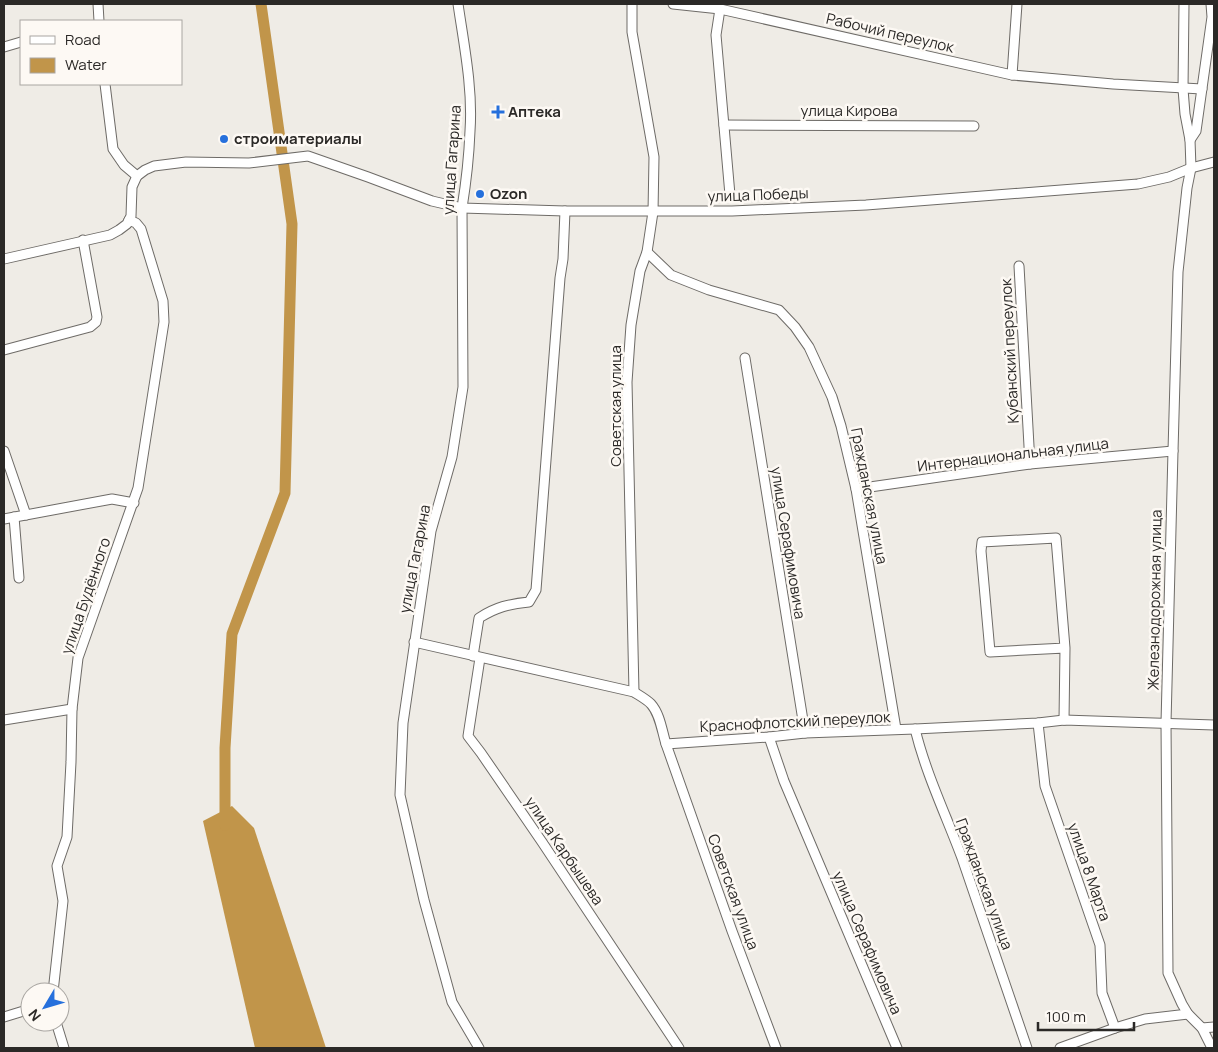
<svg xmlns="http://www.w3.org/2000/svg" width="1218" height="1052" font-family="Manrope,sans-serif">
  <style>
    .water { fill: #c1954a }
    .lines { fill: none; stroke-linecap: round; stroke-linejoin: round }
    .river { stroke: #c1954a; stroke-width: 11 }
    .minor-casing { stroke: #6e6b67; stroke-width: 11 }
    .minor { stroke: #fff; stroke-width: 9 }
    .poi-dot { fill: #2670dc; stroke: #fdf9f4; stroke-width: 2 }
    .labels { text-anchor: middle; stroke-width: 5; stroke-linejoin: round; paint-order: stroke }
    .street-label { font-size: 15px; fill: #2b2927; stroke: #fdf9f4 }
    .poi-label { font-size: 15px; font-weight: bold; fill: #2b2927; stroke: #fdf9f4; text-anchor: start }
  </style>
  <rect width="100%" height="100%" fill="#efece6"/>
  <polygon class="water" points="232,806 254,828 326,1048 255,1048 203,821"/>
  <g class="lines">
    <polyline class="river" points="225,825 225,748 232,634 285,493 292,224 261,4"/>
    <defs>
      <g id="minor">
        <polyline points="98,4 99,21"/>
        <path d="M458 4C464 45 473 89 470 131 469 157 466 183 462 208L463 387 452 457 431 531 403 723 400 795 424 900 452 1002 479 1048"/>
        <polyline points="632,4 632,32 654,157 653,212 647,252 640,271 631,325 627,382 634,692"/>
        <polyline points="673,4 720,9 1012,75 1113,84 1202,89"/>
        <polyline points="1184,4 1183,89 1185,114 1190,140 1191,168 1187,188 1178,272 1173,451 1166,723 1168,973 1182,1004 1188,1014 1202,1028 1212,1048"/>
        <polyline points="720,9 716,35 730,195"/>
        <polyline points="4,47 21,42"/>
        <polyline points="1012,75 1017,4"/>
        <polyline points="105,84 113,149 124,165 137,176"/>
        <polyline points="724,125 974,126"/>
        <polyline points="1190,140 1196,131 1212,17 1211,4"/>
        <polyline points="647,252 671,275 709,290 779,310 795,327 809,347 832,397 841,426 856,489 896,729"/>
        <polyline points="4,259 110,235 119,230 127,224 131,216 132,187 137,176 145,170 154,166 186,162 249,163 308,156 368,177 432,201 462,208 565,211 732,211 866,205 1138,184 1169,177 1191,168 1214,162"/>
        <polyline points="1019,266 1030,464"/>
        <polyline points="4,350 90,327 96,322 97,317 83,240"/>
        <polyline points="745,358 805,733"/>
        <polyline points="4,451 26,515"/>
        <polyline points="856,489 1030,464 1173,451"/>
        <polyline points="14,517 19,578"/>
        <polyline points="4,519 112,499 134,503"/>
        <path d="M414 642 634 692C640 696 646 699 651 704 660 714 662 731 666 744L732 931 776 1048"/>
        <path d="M473 656 479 618C496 607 509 604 529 602L536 590 560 278 563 259 565 211"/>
        <polyline points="480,658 468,736 481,753 542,842 679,1048"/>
        <polyline points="4,720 72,709"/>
        <polyline points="1064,720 1065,648 1056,538 982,542 981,551 990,652 1065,648"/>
        <polyline points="1038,723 1045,786 1100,945 1102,993 1115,1028"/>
        <path d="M915 729C926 774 946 815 962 858 984 921 1005 985 1027 1048"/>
        <polyline points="769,737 784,781 897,1048"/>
        <polyline points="666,744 769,737 805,733 915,729 1038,723 1064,720 1214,725"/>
        <polyline points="53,992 63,901 57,866 67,837 71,762 72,709 78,658 138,488 164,322 163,301 141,229 136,223 129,220"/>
        <polyline points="4,1017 30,1009"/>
        <polyline points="56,1022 64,1048"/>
        <polyline points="1202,1028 1214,1027"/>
        <polyline points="1060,1048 1115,1028 1145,1019 1188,1014"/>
      </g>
    </defs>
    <use href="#minor" class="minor-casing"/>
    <use href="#minor" class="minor"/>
  </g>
  <g class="poi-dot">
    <path d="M495.5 104.5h5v5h5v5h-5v5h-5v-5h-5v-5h5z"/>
    <circle cx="224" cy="139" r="5"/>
    <circle cx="480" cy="194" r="5"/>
  </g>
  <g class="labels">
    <g class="street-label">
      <text transform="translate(890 33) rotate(13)" y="5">Рабочий переулок</text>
      <text x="849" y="116">улица Кирова</text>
      <text transform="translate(452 160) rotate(-86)" y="5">улица Гагарина</text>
      <text transform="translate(758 195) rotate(-2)" y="5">улица Победы</text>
      <text transform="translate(1010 351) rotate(-93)" y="5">Кубанский переулок</text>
      <text transform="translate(616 406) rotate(-90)" y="5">Советская улица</text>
      <text transform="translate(1013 455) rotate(-7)" y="5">Интернациональная улица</text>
      <text transform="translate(869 496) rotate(79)" y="5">Гражданская улица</text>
      <text transform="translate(788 543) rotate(81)" y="5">улица Серафимовича</text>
      <text transform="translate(415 559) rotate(-79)" y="5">улица Гагарина</text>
      <text transform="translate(86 596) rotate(-71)" y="5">улица Будённого</text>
      <text transform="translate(1155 600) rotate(-89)" y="5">Железнодорожная улица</text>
      <text transform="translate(795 722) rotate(-3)" y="5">Краснофлотский переулок</text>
      <text transform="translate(564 851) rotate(56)" y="5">улица Карбышева</text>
      <text transform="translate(1089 872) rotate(71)" y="5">улица 8 Марта</text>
      <text transform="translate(984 884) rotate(70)" y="5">Гражданская улица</text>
      <text transform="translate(733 892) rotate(70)" y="5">Советская улица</text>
      <text transform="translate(867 943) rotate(67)" y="5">улица Серафимовича</text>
    </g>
    <g class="poi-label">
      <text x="508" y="117">Аптека</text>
      <text x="234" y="144">строиматериалы</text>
      <text x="490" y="199">Ozon</text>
    </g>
  </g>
  <rect width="1218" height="1052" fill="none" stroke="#2b2927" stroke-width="10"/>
  <rect x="20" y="20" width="162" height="65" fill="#fdf9f4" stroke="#a9a6a2"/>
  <rect x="30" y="36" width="25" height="8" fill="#ffffff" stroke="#a9a6a2"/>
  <text x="65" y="45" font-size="15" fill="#2b2927">Road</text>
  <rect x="30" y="58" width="25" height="15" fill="#c1954a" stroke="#a9a6a2"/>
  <text x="65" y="70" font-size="15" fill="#2b2927">Water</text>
  <g transform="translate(45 1007) rotate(232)"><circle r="24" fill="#fdf9f4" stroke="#a9a6a2"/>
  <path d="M0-4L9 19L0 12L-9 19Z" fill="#2670dc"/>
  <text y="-8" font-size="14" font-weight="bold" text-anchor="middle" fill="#2b2927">N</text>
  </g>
  <path d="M1038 1022v8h96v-8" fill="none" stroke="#2b2927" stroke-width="2.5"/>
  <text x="1046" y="1022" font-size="15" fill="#2b2927" stroke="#fdf9f4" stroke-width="4" paint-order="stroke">100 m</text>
</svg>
